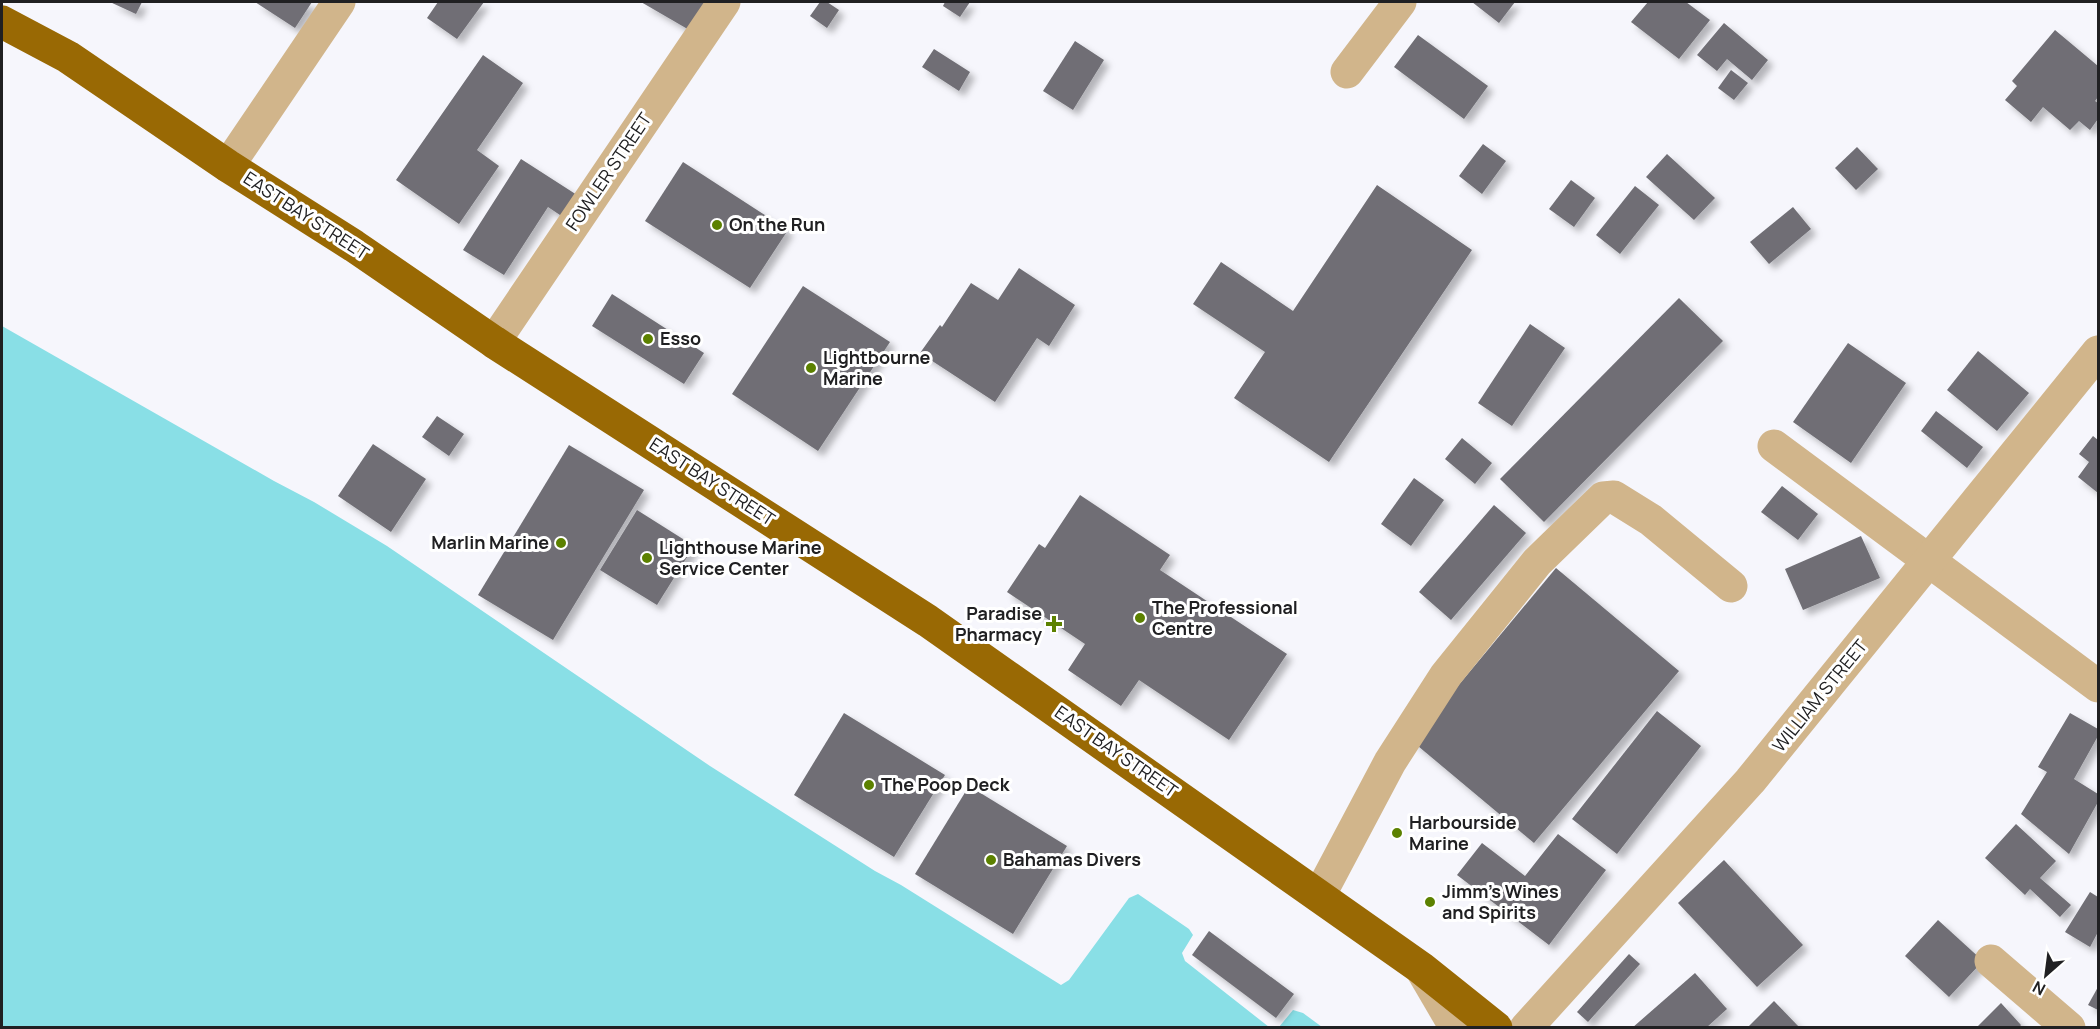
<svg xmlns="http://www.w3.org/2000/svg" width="2100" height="1029" font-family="Manrope,sans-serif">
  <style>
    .water { fill: #89dfe6 }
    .building { fill: #6f6e74; filter: url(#shadow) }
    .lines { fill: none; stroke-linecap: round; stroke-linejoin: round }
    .minor { stroke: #d1b58b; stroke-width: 33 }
    .highway { stroke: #996904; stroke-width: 33 }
    .poi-dot { fill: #5c8100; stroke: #fff; stroke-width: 2 }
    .labels { text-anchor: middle; stroke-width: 6; stroke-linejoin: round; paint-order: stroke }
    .street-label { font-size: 18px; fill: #202022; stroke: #fff }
    .poi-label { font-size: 18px; font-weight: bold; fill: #202022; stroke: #fff; text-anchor: start }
  </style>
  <defs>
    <filter id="shadow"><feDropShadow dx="5.5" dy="5.5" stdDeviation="3" flood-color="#0004"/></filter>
  </defs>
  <rect width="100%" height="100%" fill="#f6f6fc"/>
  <g class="water">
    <polygon points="2,326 274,481 314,502 387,546 710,766 875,871 901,885 1061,985 1069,980 1129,898 1138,894 1189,929 1193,935 1182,953 1185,961 1269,1027 2,1027"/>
    <polygon points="1293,1010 1303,1013 1322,1027 1279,1027"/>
  </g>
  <g class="building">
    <polygon points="110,2 142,2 136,14"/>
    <polygon points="255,2 312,2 295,28"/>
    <polygon points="438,2 484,2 457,39 427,18"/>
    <polygon points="641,2 709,2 691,31"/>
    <polygon points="820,2 827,2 839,10 827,28 810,16"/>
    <polygon points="945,2 970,2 960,17 943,6"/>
    <polygon points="1472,2 1515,2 1499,23"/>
    <polygon points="1648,2 1686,2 1710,20 1679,59 1631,22"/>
    <polygon points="1724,23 1768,60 1752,80 1727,59 1717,71 1697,55"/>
    <polygon points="2055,30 2098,66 2098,97 2095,101 2098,103 2098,119 2090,130 2079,121 2070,130 2043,107 2031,122 2005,100 2017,86 2012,81"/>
    <polygon points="1418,35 1488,86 1464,119 1394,67"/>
    <polygon points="1075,41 1104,60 1073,110 1043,91"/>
    <polygon points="934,49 970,72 959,91 922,67"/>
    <polygon points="483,55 523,83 477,150 499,166 459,224 396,180"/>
    <polygon points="1731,70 1748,83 1734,100 1718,88"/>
    <polygon points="1483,144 1506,161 1482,194 1459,176"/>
    <polygon points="1857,147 1878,169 1856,190 1835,168"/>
    <polygon points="1667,154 1715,198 1694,220 1646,177"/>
    <polygon points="521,159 577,195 563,217 548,207 504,275 463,250"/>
    <polygon points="683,162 788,230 750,288 645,221"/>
    <polygon points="1571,180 1595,198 1574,227 1549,209"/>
    <polygon points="1377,185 1472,250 1329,462 1234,398 1265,352 1193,304 1221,262 1293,311"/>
    <polygon points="1635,186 1659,205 1620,254 1596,235"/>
    <polygon points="1793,207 1811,229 1769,264 1750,242"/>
    <polygon points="1019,268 1075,305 1049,346 1037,338 995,402 920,353 940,325 942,327 971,283 998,300"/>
    <polygon points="803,286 890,342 818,451 732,394"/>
    <polygon points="612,294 704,353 684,384 592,326"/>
    <polygon points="1679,298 1723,341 1544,522 1500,479"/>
    <polygon points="1530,324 1565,348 1512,426 1478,403"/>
    <polygon points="1848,343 1906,383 1851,463 1793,422"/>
    <polygon points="1978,351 2029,393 1997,431 1947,390"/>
    <polygon points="1936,411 1983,447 1967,468 1921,431"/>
    <polygon points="437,416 464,434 449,456 422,437"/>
    <polygon points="2093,436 2098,440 2098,493 2078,477 2089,462 2079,454"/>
    <polygon points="1462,438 1492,463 1475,484 1445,459"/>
    <polygon points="373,444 426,479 391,532 338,496"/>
    <polygon points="569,445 644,490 553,640 478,595"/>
    <polygon points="1414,478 1444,500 1411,546 1381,524"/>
    <polygon points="1782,486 1818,514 1798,540 1761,512"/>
    <polygon points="1080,495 1170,555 1160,570 1287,654 1229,740 1139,680 1121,706 1068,670 1085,644 1007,592 1039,544 1045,548"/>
    <polygon points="1494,505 1526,533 1451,620 1419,592"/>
    <polygon points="637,510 694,546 657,605 600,570"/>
    <polygon points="1861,536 1880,578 1803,610 1785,569"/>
    <polygon points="1556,568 1679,671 1534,843 1412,741"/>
    <polygon points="1657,711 1701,746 1617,854 1572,819"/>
    <polygon points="844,713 945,775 894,857 794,795"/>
    <polygon points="2070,713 2098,729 2098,736 2074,779 2098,794 2098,802 2069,854 2021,814 2047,772 2038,767"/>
    <polygon points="969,786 1067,846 1013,934 915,874"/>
    <polygon points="2016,824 2056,861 2040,878 2071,905 2060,917 2030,889 2025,895 1985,858"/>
    <polygon points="1558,834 1606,870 1549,945 1457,875 1482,843 1525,876"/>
    <polygon points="1724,860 1803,945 1757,987 1678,903"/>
    <polygon points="2090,892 2098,897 2098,932 2090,947 2065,932"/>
    <polygon points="1938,920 1983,961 1949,997 1905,956"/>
    <polygon points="1209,931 1294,994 1276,1018 1192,955"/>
    <polygon points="1629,954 1640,964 1588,1022 1577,1012"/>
    <polygon points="1695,973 1727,1009 1706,1028 1632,1028"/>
    <polygon points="2098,987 2098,1010 2088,1005"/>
    <polygon points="1774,1001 1800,1028 1747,1028"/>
    <polygon points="2001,1003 2021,1025 2019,1028 1976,1028"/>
  </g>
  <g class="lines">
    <g class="minor">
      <polyline points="1347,72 1400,2"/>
      <polyline points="228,166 339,2"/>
      <polyline points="494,342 724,2"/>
      <polyline points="1774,446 2098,686"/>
      <polyline points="1319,896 1390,762 1446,675 1537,562 1603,498 1614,497 1651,520 1731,586"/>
      <polyline points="1991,961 2069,1028"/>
      <polyline points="1422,970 1456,1028"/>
      <polyline points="1526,1028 1750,781 2098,352"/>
    </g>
    <polyline class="highway" points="2,22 68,57 228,166 354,246 494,342 928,621 1421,968 1496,1028"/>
  </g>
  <g class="poi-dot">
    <circle cx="717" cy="225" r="6"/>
    <circle cx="648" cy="339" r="6"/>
    <circle cx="811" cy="368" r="6"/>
    <circle cx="561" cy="543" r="6"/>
    <circle cx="647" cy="558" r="6"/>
    <circle cx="1140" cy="618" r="6"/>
    <path d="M1051 615h6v6h6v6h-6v6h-6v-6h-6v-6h6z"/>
    <circle cx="869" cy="785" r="6"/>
    <circle cx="1397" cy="833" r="6"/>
    <circle cx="991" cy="860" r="6"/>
    <circle cx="1430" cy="902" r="6"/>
  </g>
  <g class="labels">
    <g class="street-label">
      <text transform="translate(609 172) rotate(-56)" y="6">FOWLER STREET</text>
      <text transform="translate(306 216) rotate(33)" y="6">EAST BAY STREET</text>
      <text transform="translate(712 482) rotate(33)" y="6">EAST BAY STREET</text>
      <text transform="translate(1820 696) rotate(-51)" y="6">WILLIAM STREET</text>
      <text transform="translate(1116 752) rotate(35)" y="6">EAST BAY STREET</text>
    </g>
    <g class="poi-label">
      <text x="729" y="231">On the Run</text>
      <text x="660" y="345">Esso</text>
      <text x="823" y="364">Lightbourne<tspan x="823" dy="21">Marine</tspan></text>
      <text x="549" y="549" text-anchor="end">Marlin Marine</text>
      <text x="659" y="554">Lighthouse Marine<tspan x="659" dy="21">Service Center</tspan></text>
      <text x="1152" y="614">The Professional<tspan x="1152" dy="21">Centre</tspan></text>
      <text x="1042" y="620" text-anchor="end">Paradise<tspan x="1042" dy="21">Pharmacy</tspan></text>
      <text x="881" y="791">The Poop Deck</text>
      <text x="1409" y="829">Harbourside<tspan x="1409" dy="21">Marine</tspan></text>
      <text x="1003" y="866">Bahamas Divers</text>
      <text x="1442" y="898">Jimm's Wines<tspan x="1442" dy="21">and Spirits</tspan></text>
    </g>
  </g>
  <rect width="2100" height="1029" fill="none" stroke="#202022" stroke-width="6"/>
  <g transform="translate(2046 975) rotate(208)" stroke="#ffffff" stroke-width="4.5" paint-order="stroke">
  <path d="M0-4.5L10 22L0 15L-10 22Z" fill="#202022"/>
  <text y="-9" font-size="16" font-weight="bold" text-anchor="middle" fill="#202022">N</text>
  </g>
</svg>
